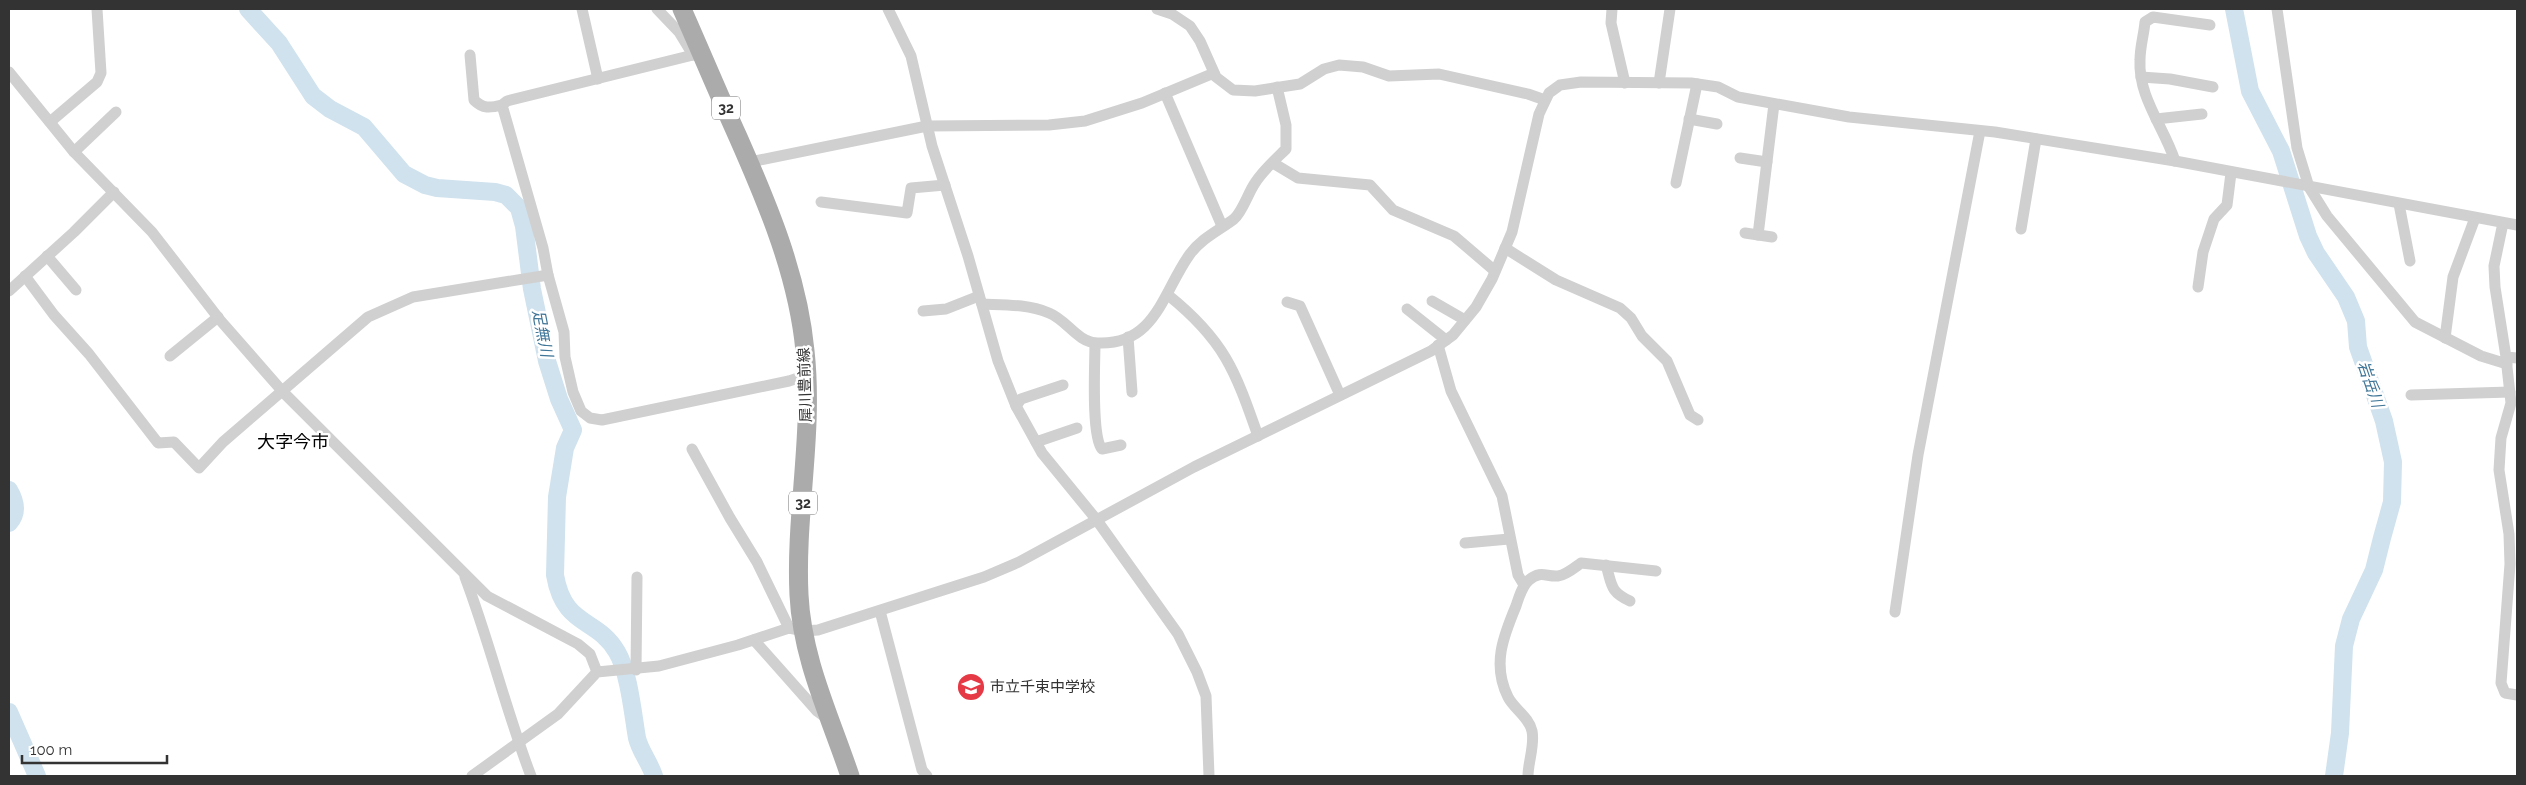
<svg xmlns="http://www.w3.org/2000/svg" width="2526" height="785" font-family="Raleway,'Noto Sans JP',sans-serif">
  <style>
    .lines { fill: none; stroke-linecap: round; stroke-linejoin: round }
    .river { stroke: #cfe2ee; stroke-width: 18 }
    .minor { stroke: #d0d0d0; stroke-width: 11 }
    .primary { stroke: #ababab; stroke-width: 19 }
    .labels { text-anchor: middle; stroke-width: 5; stroke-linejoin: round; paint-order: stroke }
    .shield { fill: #fff; stroke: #707070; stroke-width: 1 }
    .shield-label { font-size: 14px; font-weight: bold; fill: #333 }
    .street-label { font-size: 15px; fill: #333; stroke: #fff }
    .poi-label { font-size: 15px; fill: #333; stroke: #fff; text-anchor: start }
    .water-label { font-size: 16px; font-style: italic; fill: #3f7597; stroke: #fff }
    .quarter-label { font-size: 18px; fill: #000; stroke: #fff }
  </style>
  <rect width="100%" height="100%" fill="#fff"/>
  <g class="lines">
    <g class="river">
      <path d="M248 9 279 43 313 96 330 109 364 127 404 174 425 185 437 188 495 192 506 195 519 208 524 226 532 289 547 361 559 399 573 430 565 448 557 497 555 575C564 628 597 617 617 652 629 672 633 715 637 738 640 751 650 763 654 776"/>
      <polyline points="2234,9 2250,91 2281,151 2308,236 2316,253 2346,297 2356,321 2358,347 2384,421 2393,462 2392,502 2382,538 2374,570 2351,619 2344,646 2340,733 2334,776"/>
      <path d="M9 490C16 502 18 513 9 523"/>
      <polyline points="9,712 37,776"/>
    </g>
    <g class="minor">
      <polyline points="582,9 598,79"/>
      <polyline points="657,9 679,32 693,55"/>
      <polyline points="888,9 911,56 932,146 968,256 998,361 1016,406 1042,453 1096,519 1178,634 1197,672 1206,696 1209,776"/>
      <polyline points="1157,9 1172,14 1190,26 1200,41 1216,77 1233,90 1255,91 1300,84 1324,69 1339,65 1363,67 1389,76 1439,74 1528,94 1545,100"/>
      <polyline points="1612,9 1611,23 1625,83"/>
      <polyline points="2277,9 2297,148 2309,187 2327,216 2415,322 2481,356 2507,364"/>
      <polyline points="702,54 693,55 507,101 502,105 543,248 548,275 564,332 565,357 573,392 581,411 590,418 602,420 789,381 807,375"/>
      <path d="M470 55 474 100C483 109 490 108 502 105"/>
      <polyline points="9,72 74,152 152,232 220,320 283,392 487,596 578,644 590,654 597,672"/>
      <polyline points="2141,77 2170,79 2213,87"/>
      <polyline points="1659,83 1670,9"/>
      <polyline points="1165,93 1222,226"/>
      <polyline points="1689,119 1717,124"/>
      <polyline points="2156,119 2202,114"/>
      <polyline points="50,122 97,82 101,73 97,9"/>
      <polyline points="74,152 116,112"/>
      <polyline points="1740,158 1767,162"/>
      <path d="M2175 161C2164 127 2138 97 2140 60 2140 47 2144 34 2145 22L2153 17 2210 25"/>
      <polyline points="750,162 927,126 1049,125 1085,121 1142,103 1214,73"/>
      <polyline points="1273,163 1298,178 1370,185 1393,210 1454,236 1495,271"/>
      <polyline points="1676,183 1697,84"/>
      <polyline points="821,202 907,213 911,188 945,185"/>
      <polyline points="2399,204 2410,261"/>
      <polyline points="2503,223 2494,266 2495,287 2506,357 2517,358"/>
      <polyline points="2021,229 2036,139"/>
      <polyline points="1745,233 1772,237"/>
      <polyline points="1758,235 1774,104"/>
      <polyline points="1505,248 1556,280 1620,308 1631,318 1642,336 1667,361 1690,415 1698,420"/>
      <polyline points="47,256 76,290"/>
      <polyline points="25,276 54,315 89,354 158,443 174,442 199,468 223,442 368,317 413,297 548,275"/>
      <polyline points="2198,287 2203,252 2214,219 2227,205 2231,173"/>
      <polyline points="9,291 74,232 114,192"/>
      <path d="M1168 295C1224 340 1235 370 1258 436"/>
      <polyline points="1432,301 1465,320"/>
      <polyline points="1287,302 1300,306 1340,395"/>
      <path d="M982 304C1005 305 1027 304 1049 313 1067 320 1077 342 1097 343 1156 346 1163 291 1190 254 1202 238 1218 231 1234 219 1243 211 1248 193 1255 183 1263 170 1276 159 1286 149V125L1277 87"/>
      <polyline points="1407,309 1446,340"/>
      <polyline points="923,311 946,309 979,296"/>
      <polyline points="1128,337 1132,392"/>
      <polyline points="2445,338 2453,277 2475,218"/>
      <path d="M1095 343C1095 363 1091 436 1102 449L1121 445"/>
      <polyline points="1438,345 1451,391 1502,496 1518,575 1524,585"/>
      <polyline points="170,356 218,317"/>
      <polyline points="2506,358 2511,403 2501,438 2499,470 2509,534 2510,564 2501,683 2505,693 2517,695"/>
      <polyline points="2411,395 2510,392"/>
      <polyline points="1016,406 1021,399 1063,385"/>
      <polyline points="1036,442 1077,428"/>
      <polyline points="692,449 730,518 757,562 789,628"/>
      <polyline points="1465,543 1509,539"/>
      <path d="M1606 565C1612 585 1610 592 1630 601"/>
      <path d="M465 577C490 643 506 711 531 776"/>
      <polyline points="880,611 922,770 927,776"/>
      <polyline points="1895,612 1918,455 1980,131"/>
      <polyline points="754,640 817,711 828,719"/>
      <polyline points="636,670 637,577"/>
      <polyline points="472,776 558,714 597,672 659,666 738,645 789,628 804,631 818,630 984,577 1019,562 1194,467 1431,351 1453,335 1476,307 1492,279 1512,232 1539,114 1549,93 1560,85 1581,82 1691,83 1718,87 1738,97 1849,117 1995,132 2175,161 2517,225"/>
      <path d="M1528 776C1528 762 1535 745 1532 731 1529 717 1514 709 1508 697 1492 665 1503 637 1516 606 1519 597 1522 586 1529 580 1541 570 1546 577 1558 576 1566 575 1574 568 1581 563L1656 571"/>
    </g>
    <path class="primary" d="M682 9C701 52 719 95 738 137 768 205 798 276 805 351 814 433 795 514 799 595 802 659 830 716 850 776"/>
  </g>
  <defs>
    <symbol id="school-disc" viewBox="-11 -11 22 22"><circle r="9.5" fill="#e63946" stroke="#fff"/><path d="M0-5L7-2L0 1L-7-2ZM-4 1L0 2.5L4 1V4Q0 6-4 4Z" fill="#fff"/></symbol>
  </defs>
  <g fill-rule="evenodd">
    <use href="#school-disc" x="955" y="671" width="32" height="32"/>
  </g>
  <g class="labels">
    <g class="shield">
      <rect x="712" y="96.5" width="28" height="23" rx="4"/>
      <rect x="789" y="491.5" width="28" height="23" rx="4"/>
    </g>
    <g class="shield-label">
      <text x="726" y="113">32</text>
      <text x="803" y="508">32</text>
    </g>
    <g class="street-label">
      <text transform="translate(805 385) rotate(-92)" y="5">犀川豊前線</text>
    </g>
    <g class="poi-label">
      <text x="990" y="692">市立千束中学校</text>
    </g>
    <g class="water-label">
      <text transform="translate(543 333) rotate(79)" y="6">足無川</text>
      <text transform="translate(2371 384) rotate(71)" y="6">岩岳川</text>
    </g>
    <g class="quarter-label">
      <text x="293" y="448">大字今市</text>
    </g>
  </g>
  <rect width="2526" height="785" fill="none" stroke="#333333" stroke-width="20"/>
  <path d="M22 755v8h145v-8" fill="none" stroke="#333333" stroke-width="2.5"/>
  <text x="30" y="755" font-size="15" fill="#333333" stroke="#ffffff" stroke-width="4" paint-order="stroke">100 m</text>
</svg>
